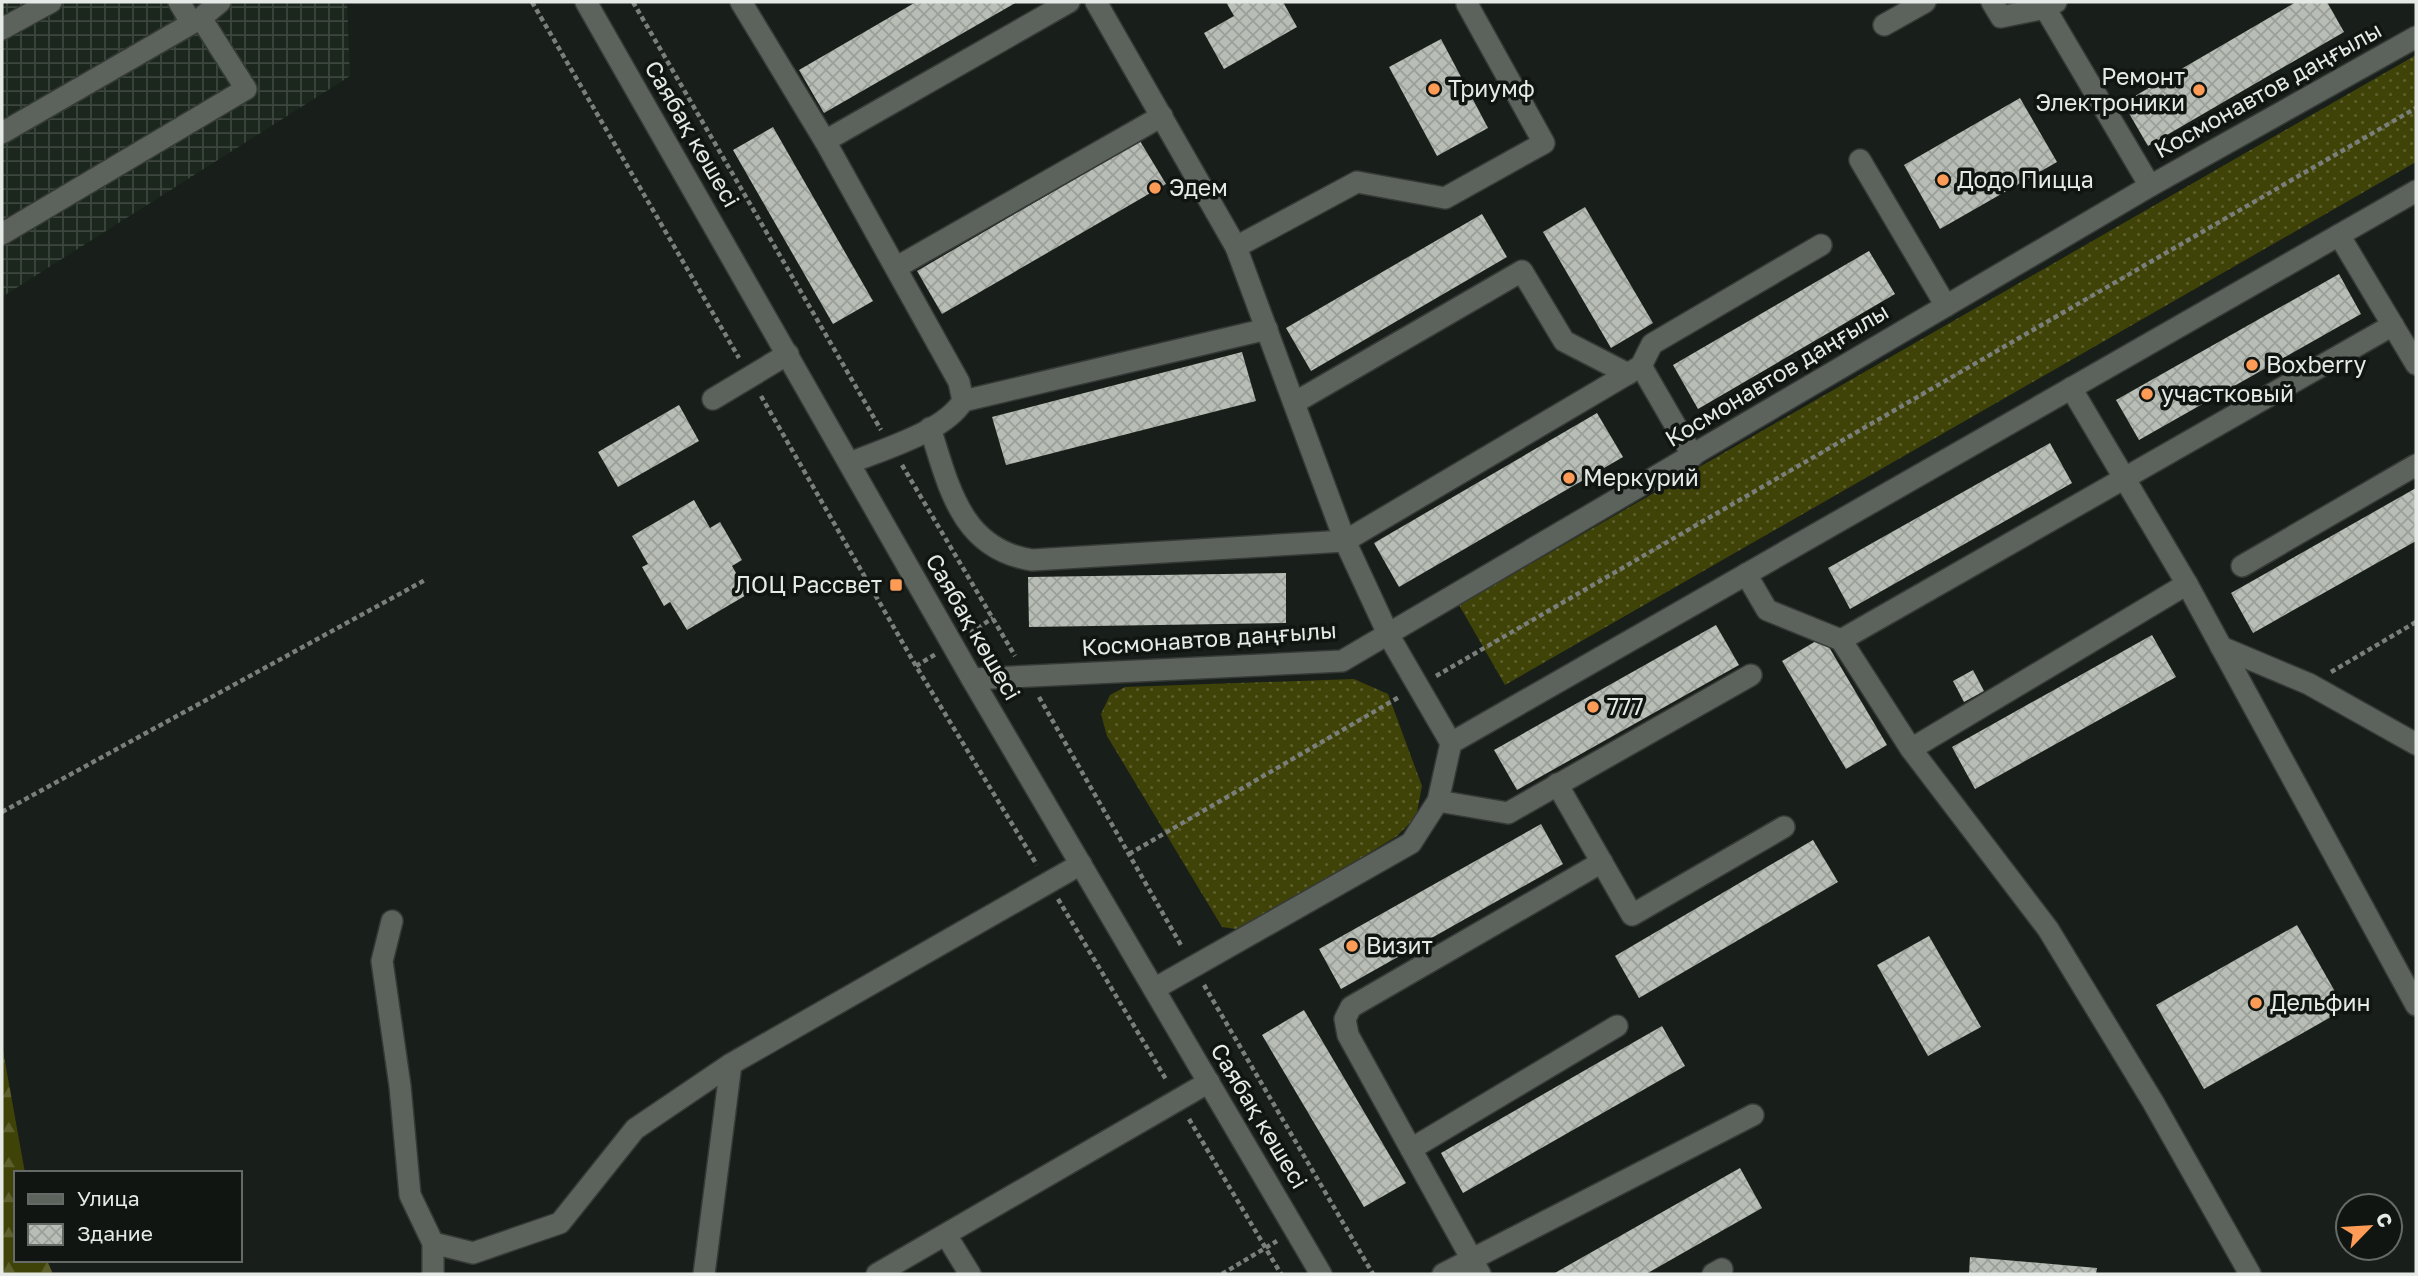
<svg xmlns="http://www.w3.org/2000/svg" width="2418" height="1276" font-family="'Golos Text',sans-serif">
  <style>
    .industrial { fill: url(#industrial-grid) }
    .grass { fill: url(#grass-dots) }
    .forest { fill: url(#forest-firs) }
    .building { fill: url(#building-cross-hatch) }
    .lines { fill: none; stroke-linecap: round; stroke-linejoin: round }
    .minor-casing { stroke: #363a37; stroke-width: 24 }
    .path { stroke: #7a7f7b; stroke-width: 4.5; stroke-dasharray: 5 3.5; stroke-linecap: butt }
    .minor { stroke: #5c635d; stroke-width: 21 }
    .poi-dot { fill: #fe9c57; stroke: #101511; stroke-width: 2.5 }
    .labels { text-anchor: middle; stroke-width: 7; stroke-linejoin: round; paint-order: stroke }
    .poi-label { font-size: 23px; fill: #e6eae7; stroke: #101511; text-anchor: start }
    .street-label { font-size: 23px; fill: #e6eae7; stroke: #101511 }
  </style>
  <defs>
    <pattern id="industrial-grid" width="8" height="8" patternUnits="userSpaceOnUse" patternTransform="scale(1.75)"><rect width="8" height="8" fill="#1b261d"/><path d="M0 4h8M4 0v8" fill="none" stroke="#3c463e"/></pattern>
    <pattern id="grass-dots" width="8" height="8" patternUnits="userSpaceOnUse" patternTransform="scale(1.75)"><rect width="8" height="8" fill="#404307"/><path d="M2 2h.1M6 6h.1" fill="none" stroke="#5c5e2b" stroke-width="1.8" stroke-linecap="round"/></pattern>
    <pattern id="forest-firs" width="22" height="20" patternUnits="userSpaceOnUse" patternTransform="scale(1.75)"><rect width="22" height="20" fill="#404307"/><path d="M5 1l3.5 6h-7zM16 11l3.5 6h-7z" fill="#5c5e2b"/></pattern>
    <pattern id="building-cross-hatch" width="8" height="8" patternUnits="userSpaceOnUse" patternTransform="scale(1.75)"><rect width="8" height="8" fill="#b8bdb5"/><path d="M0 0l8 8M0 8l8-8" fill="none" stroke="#9b9f99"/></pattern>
  </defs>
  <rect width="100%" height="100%" fill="#181e1a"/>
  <polygon class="industrial" points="2,2 347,2 350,76 2,297"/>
  <g class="grass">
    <polygon points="2416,55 2416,162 1505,685 1459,605"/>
    <polygon points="1354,679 1388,694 1422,786 1416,817 1397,836 1243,930 1222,927 1107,736 1101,714 1110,695 1125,687"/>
  </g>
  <polygon class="forest" points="2,1045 25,1173 16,1173 16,1260 47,1260 53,1274 2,1274"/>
  <g class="building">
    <polygon points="916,2 1017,2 824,113 799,70"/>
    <polygon points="1226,2 1283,2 1297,27 1224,69 1204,33 1234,16"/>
    <polygon points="2296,2 2327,2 2344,32 2148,146 2123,103"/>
    <polygon points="1441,39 1488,128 1437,156 1389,67"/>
    <polygon points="2020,98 2057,162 1940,229 1904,165"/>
    <polygon points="773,127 873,301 833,324 733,150"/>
    <polygon points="1140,141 1166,184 942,314 917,271"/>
    <polygon points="1585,207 1653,323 1611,348 1543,232"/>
    <polygon points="1482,214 1507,257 1311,371 1286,328"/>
    <polygon points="1869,251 1895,294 1698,409 1673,365"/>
    <polygon points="2339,274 2361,314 2139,440 2116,400"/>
    <polygon points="1242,352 1256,401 1006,465 992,417"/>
    <polygon points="679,405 699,441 618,487 598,452"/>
    <polygon points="1597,413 1623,457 1399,587 1374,543"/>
    <polygon points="2050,443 2072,483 1850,609 1828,568"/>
    <polygon points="2416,488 2416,541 2253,633 2231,593"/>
    <polygon points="694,500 710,528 720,522 742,560 732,566 748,594 687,630 670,602 664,606 642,567 648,564 632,536"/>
    <polygon points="1286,573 1286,623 1029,627 1028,577"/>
    <polygon points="1716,625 1739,665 1517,790 1494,750"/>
    <polygon points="2152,635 2176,677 1975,789 1952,747"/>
    <polygon points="1823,637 1887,745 1846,769 1782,661"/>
    <polygon points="1973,670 1984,691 1964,702 1953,681"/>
    <polygon points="1541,824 1563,864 1341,989 1319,949"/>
    <polygon points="1813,840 1838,882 1639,998 1615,956"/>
    <polygon points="2297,925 2345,1009 2204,1089 2156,1005"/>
    <polygon points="1929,936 1981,1027 1928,1056 1877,965"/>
    <polygon points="1304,1010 1406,1183 1364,1207 1262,1035"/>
    <polygon points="1662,1026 1685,1066 1463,1193 1441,1153"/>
    <polygon points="1740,1168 1762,1208 1646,1274 1553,1274"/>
    <polygon points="1970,1257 2097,1268 2096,1274 1969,1274"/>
  </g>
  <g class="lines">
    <defs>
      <g id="minor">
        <polyline points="179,2 191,22"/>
        <polyline points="586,2 972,679 1321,1274"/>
        <path d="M741 2 825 141 959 382 963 401C944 432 883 449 850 463"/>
        <polyline points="1096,2 1236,247 1345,541 1389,636 1451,743"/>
        <polyline points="1992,2 2001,17 2045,8"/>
        <polyline points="2056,2 2045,8 2150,186"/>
        <polyline points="1884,25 1925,2"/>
        <polyline points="2,29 51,2"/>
        <polyline points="2,133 201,18 220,2"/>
        <polyline points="825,141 1069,2"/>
        <polyline points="1860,160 1946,306"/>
        <polyline points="2,234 246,89 201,18"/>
        <polyline points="2339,235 2416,364"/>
        <polyline points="1236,247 1357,182 1445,198 1544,143 1467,4"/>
        <polyline points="897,267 1162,116"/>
        <polyline points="1641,366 1693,456"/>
        <polyline points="2071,388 2187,584 2416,1005"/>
        <polyline points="713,399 788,354"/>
        <polyline points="963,401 1267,329"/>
        <polyline points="1294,403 1522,271 1564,341 1628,374"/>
        <path d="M930 428C949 487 961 549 1032 560L1345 541 1641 366 1652 344 1821 245"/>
        <polyline points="2242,566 2416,465"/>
        <polyline points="1746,574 1767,610 1841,640 1911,749 2187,584"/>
        <polyline points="1841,640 2393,325"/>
        <polyline points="2221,647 2309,684 2416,744"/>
        <polyline points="972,679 1342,661 2150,186 2416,37"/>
        <polyline points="1911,749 2048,929 2153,1102 2250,1274"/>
        <polyline points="1557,784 1632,915 1784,827"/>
        <polyline points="1438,801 1508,813 1751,675"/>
        <polyline points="392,921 382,961 400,1086 410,1195 433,1243 473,1253 560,1223 635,1129 731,1064"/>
        <polyline points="1154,989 1411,843 1438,801 1451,743 2416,191"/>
        <polyline points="1411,1149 1617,1026"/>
        <polyline points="946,1235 970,1274"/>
        <polyline points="433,1243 433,1274"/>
        <polyline points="704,1274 731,1064 1081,864"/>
        <polyline points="877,1274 1209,1082"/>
        <polyline points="1443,1274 1753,1115"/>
        <polyline points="1480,1274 1348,1035 1345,1019 1351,1007 1602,862"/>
        <polyline points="1713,1274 1722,1269"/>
      </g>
    </defs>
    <use href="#minor" class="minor-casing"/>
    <g class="path">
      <polyline points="532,2 739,358"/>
      <polyline points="633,2 881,430"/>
      <polyline points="761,396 916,666 1037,865"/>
      <polyline points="902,465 1015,656"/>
      <polyline points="970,633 993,618"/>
      <polyline points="916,666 936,654"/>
      <polyline points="2331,672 2416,622"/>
      <polyline points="1436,676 2416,108"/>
      <polyline points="1039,697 1182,947"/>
      <polyline points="2,812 425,580"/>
      <polyline points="1129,854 1401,696"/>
      <polyline points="1058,899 1167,1081"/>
      <polyline points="1204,985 1373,1274"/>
      <polyline points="1189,1119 1281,1274"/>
      <polyline points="1222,1274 1277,1241"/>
    </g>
    <use href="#minor" class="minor"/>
  </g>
  <g class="poi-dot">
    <circle cx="1434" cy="89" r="7"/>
    <circle cx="2199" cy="90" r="7"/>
    <circle cx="1943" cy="180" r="7"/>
    <circle cx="1155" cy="188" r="7"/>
    <circle cx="2252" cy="365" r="7"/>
    <circle cx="2147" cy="394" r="7"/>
    <circle cx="1569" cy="478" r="7"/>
    <rect x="889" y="578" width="14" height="14" rx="3.5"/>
    <circle cx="1593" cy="707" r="7"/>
    <circle cx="1352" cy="946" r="7"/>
    <circle cx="2256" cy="1003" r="7"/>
  </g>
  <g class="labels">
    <g class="poi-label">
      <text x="2185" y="85" text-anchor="end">Ремонт<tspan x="2185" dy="26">Электроники</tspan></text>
      <text x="1448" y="97">Триумф</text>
      <text x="1957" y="188">Додо Пицца</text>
      <text x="1169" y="196">Эдем</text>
      <text x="2266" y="373">Boxberry</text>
      <text x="2161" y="402">участковый</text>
      <text x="1583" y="486">Меркурий</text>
      <text x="882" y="593" text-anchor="end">ЛОЦ Рассвет</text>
      <text x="1607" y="715">777</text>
      <text x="1366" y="954">Визит</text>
      <text x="2270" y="1011">Дельфин</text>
    </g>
    <g class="street-label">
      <text transform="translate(2268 90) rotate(-29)" y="8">Космонавтов даңғылы</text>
      <text transform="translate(692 134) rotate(60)" y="8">Саябақ көшесі</text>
      <text transform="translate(1777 375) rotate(-31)" y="8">Космонавтов даңғылы</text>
      <text transform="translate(973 627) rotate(60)" y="8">Саябақ көшесі</text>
      <text transform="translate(1209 639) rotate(-4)" y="8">Космонавтов даңғылы</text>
      <text transform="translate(1259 1116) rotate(59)" y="8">Саябақ көшесі</text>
    </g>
  </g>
  <rect width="2418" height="1276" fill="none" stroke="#e6eae7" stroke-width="7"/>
  <rect x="14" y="1171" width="228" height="91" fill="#101511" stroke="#666a67" stroke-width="2"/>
  <rect x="28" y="1194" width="35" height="10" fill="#5c635d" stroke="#666a67" stroke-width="2"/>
  <text x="77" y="1206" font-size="21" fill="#e6eae7">Улица</text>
  <rect x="28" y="1224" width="35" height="21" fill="url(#building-cross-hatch)" stroke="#666a67" stroke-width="2"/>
  <text x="77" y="1241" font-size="21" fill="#e6eae7">Здание</text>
  <g transform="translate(2369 1227) rotate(65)"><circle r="33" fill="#101511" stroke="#666a67" stroke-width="2"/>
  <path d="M0-5L12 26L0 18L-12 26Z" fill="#fe9c57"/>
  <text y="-10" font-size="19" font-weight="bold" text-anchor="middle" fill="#e6eae7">С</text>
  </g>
</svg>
